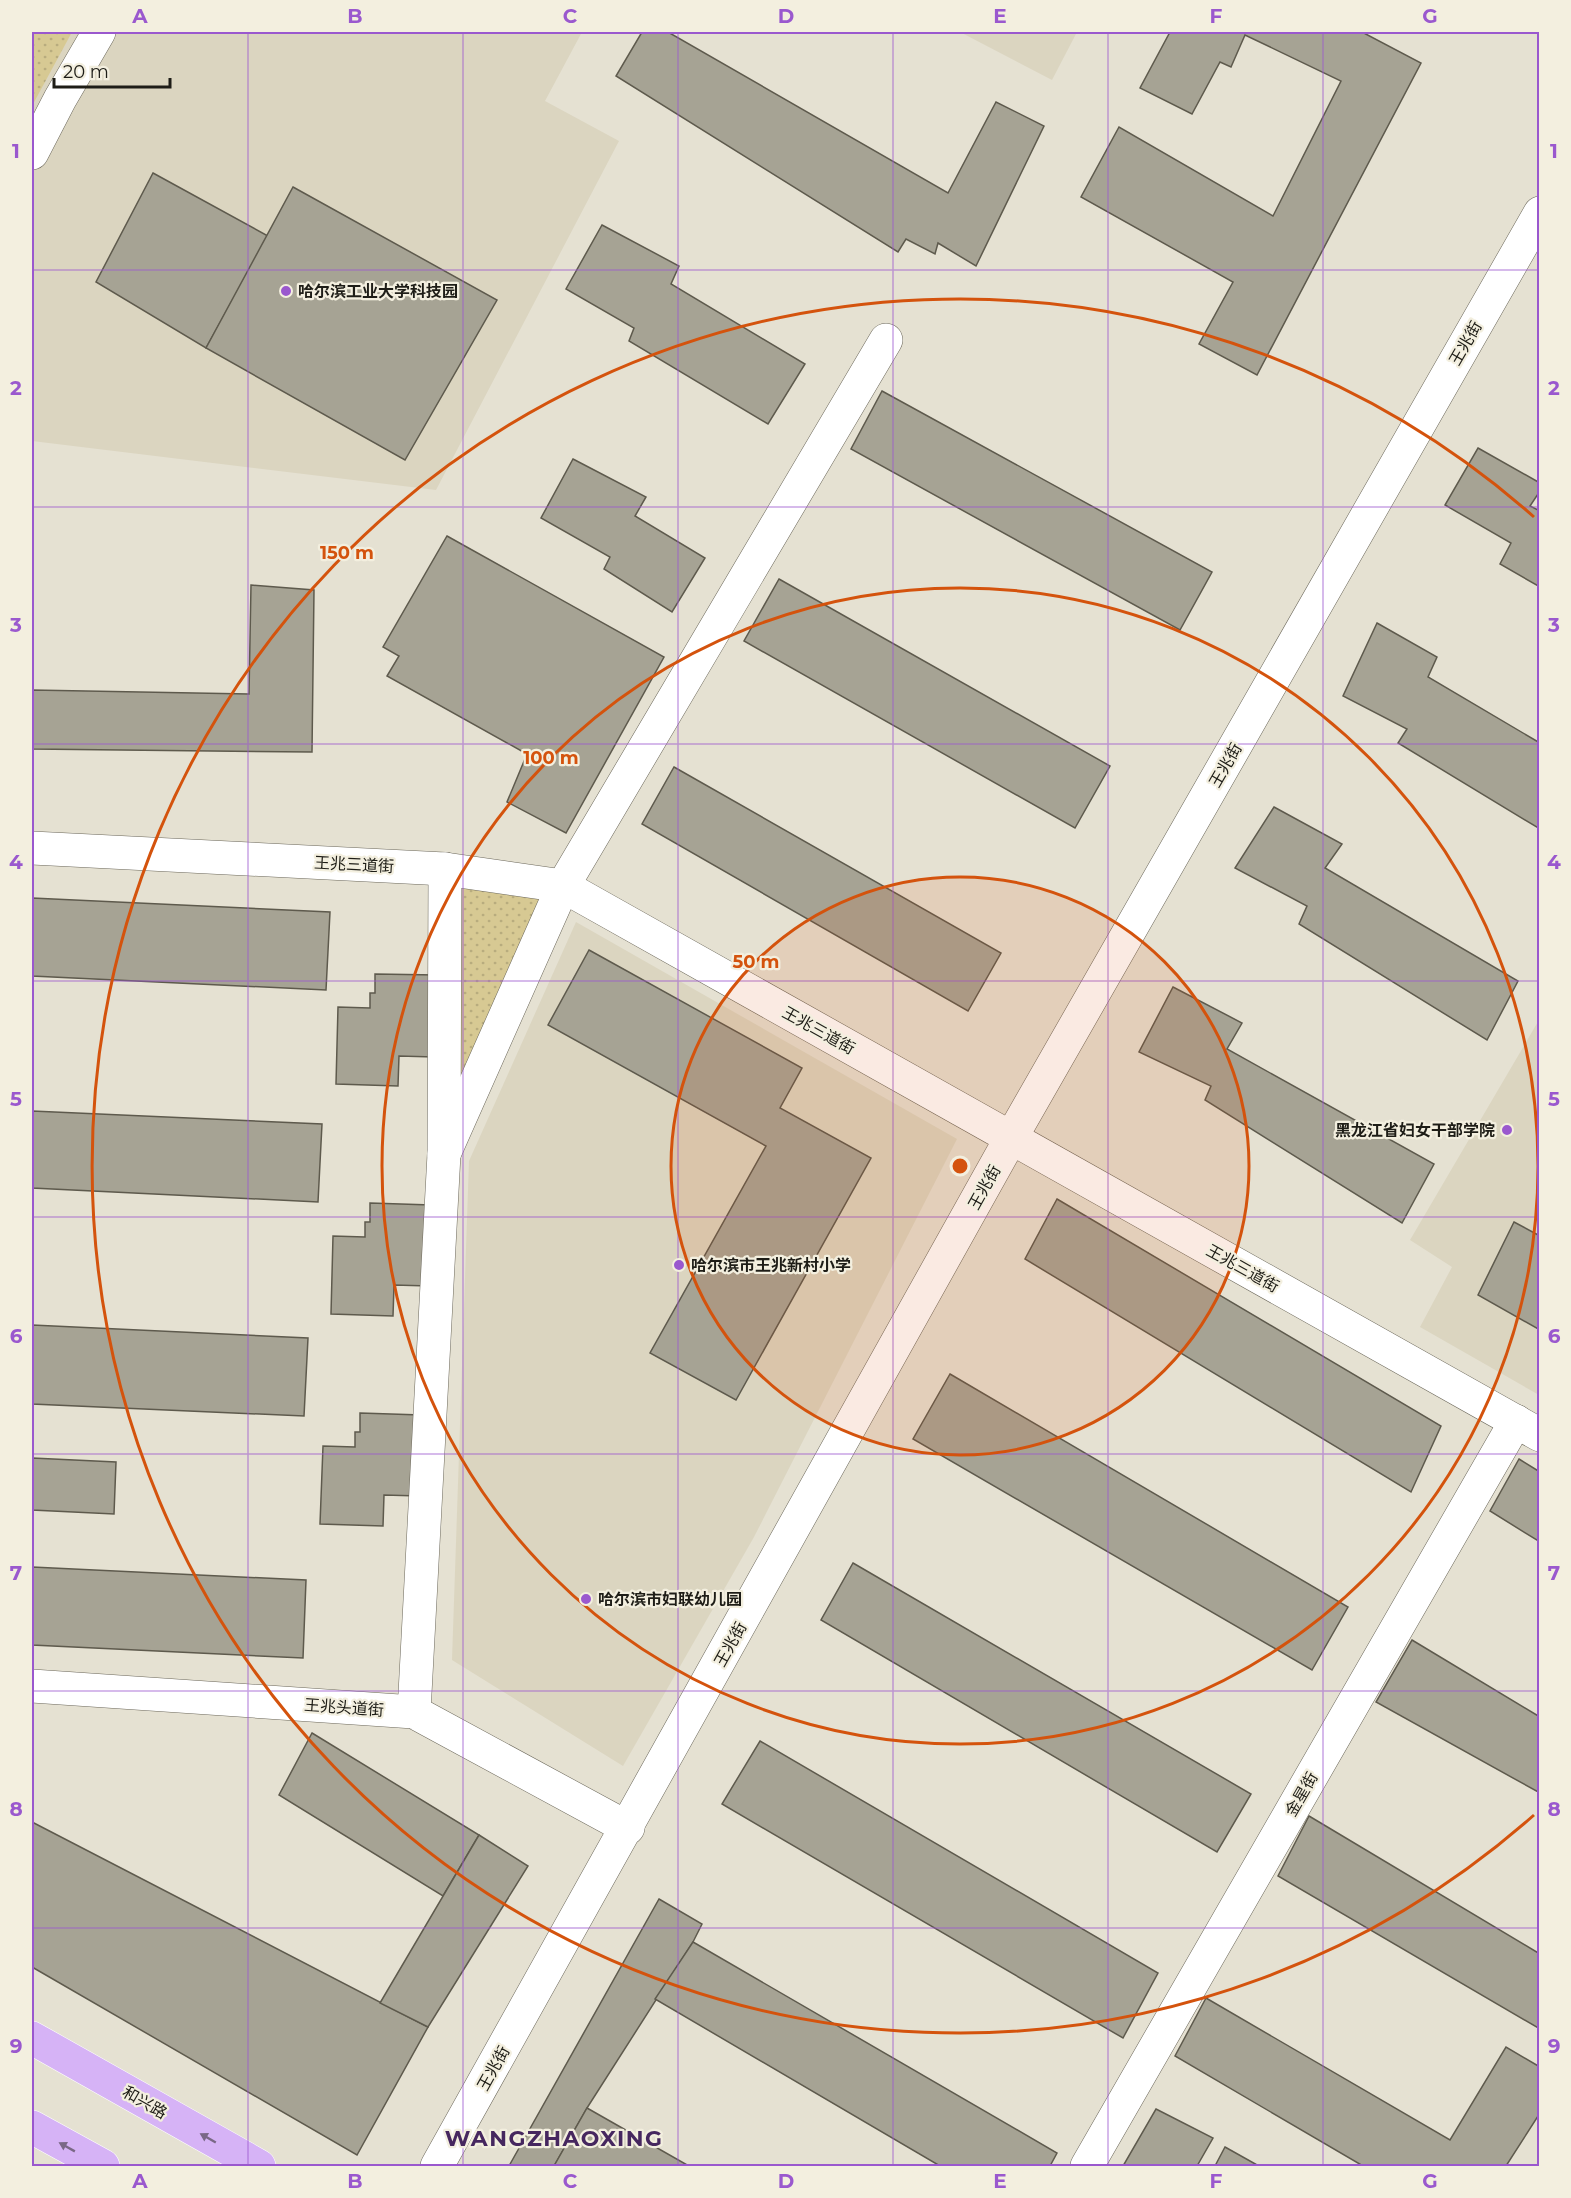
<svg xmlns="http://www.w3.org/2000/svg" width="1571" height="2198" font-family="Montserrat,'Noto Sans SC',sans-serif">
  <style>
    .built { fill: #dbd5c0 }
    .grass { fill: url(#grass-dots) }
    .building { fill: #a6a394; stroke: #5e5a4d; stroke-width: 1.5 }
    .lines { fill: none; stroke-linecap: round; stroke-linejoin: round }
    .minor-casing { stroke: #6c685b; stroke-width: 34 }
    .tertiary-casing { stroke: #6c685b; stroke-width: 34 }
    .secondary-casing { stroke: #6c685b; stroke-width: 34 }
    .trunk-casing { stroke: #fff; stroke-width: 34 }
    .minor { stroke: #fff; stroke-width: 33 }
    .tertiary { stroke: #fff; stroke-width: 33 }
    .secondary { stroke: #fff; stroke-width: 33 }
    .trunk { stroke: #d6b3f6; stroke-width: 33 }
    .oneway { fill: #7a6886 }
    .grid { fill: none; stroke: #9a58ce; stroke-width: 1.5; stroke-opacity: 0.55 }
    .ring { fill: none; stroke: #d4530d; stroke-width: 3 }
    .poi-dot { fill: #9a58ce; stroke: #f3efdf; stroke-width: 2 }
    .labels { text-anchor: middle; stroke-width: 4.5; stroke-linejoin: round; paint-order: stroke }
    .poi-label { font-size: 16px; font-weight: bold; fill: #1e1d17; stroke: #f3efdf; text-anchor: start }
    .street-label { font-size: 16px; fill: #1e1d17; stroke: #f3efdf }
    .district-label { font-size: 22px; font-weight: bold; letter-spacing: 1.5px; fill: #46275f; stroke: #f3efdf }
    .centre { fill: #d4530d; stroke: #f3efdf; stroke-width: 3 }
    .ring-label { font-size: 18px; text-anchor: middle; font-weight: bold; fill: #d4530d; stroke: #f3efdf; stroke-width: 4.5; stroke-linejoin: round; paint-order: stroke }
    .neatline { fill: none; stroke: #9a58ce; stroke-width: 2 }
    .grid-label { font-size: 20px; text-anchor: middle; font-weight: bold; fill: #9a58ce }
  </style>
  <defs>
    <pattern id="grass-dots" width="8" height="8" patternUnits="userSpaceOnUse" patternTransform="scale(1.5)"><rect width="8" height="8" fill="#d7c993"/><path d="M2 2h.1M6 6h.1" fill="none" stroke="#b8ac7e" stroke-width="1.8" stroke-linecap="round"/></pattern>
  </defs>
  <rect width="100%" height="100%" fill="#e5e1d2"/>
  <g class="built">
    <polygon points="32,32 582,32 545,101 619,141 436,490 32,441"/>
    <polygon points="960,32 1077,32 1052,80"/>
    <polygon points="576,922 957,1139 754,1537 623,1766 452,1660 469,1161"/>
    <polygon points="1539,1020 1539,1395 1420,1327 1452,1267 1410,1240"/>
  </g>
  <g class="grass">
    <polygon points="32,32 72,32 32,106"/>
    <polygon points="456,881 563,886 456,1093"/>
  </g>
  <g class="building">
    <polygon points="642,32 668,32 948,193 996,102 1044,126 976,266 938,243 935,254 906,239 898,252 616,76"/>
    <polygon points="1170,32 1362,32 1421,63 1257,375 1199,344 1233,282 1081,197 1119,127 1273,216 1341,81 1245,35 1231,67 1220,62 1192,114 1140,88"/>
    <polygon points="153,173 268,236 206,348 96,282"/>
    <polygon points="293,187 497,300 405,460 206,348"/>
    <polygon points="602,225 679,266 671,284 805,364 768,424 629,341 634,328 566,289"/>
    <polygon points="882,391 1212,572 1180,630 851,449"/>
    <polygon points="1478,448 1540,483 1540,491 1530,506 1540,511 1540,587 1500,564 1511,543 1445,505"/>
    <polygon points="573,459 646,497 635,516 705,558 672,612 604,569 610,557 541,518"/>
    <polygon points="447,536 664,657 566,833 507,802 527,754 387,676 399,656 383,647"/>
    <polygon points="779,579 1110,766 1075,828 744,641"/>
    <polygon points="251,585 314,590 312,752 32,749 32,690 249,694"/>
    <polygon points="1377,623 1437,657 1428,677 1540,743 1540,829 1398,743 1407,729 1343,696"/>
    <polygon points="674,767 1001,953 968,1011 642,824"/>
    <polygon points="1274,807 1342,844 1325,868 1518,981 1487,1040 1299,924 1307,906 1235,868"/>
    <polygon points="32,898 330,912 326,990 32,976"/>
    <polygon points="589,950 802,1068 780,1108 871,1158 736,1400 650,1353 766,1146 548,1025"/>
    <polygon points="375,974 437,975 434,1057 399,1056 398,1086 336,1084 338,1007 370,1008 370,993 375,993"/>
    <polygon points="1173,987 1242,1023 1227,1049 1434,1164 1402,1223 1205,1100 1211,1086 1139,1052"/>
    <polygon points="32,1111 322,1124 318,1202 32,1188"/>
    <polygon points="1057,1199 1441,1426 1411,1492 1025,1259"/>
    <polygon points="370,1203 431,1205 429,1286 394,1285 393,1316 331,1314 333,1236 365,1237 365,1222 370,1222"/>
    <polygon points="1514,1222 1540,1236 1540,1330 1478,1295"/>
    <polygon points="32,1325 308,1338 304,1416 32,1404"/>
    <polygon points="950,1374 1348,1607 1312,1670 913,1439"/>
    <polygon points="360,1413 421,1415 419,1496 384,1495 383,1526 320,1524 323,1446 355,1447 355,1432 360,1432"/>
    <polygon points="32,1458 116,1462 114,1514 32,1510"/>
    <polygon points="1519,1459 1540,1472 1540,1542 1490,1511"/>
    <polygon points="853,1563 1251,1794 1217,1852 821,1620"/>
    <polygon points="32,1567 306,1580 303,1658 32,1645"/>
    <polygon points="1412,1640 1540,1717 1540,1793 1376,1702"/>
    <polygon points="312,1733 479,1835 443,1896 279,1795"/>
    <polygon points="760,1741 1158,1973 1123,2038 722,1804"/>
    <polygon points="1309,1816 1540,1954 1540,2029 1278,1876"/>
    <polygon points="32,1822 428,2027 357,2155 32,1967"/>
    <polygon points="479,1835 528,1866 428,2027 380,2003"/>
    <polygon points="659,1899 702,1924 693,1942 587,2108 554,2166 509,2166"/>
    <polygon points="693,1942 1057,2153 1050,2166 940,2166 655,1999"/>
    <polygon points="1206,1998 1450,2140 1506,2047 1540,2067 1540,2113 1506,2166 1363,2166 1175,2056"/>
    <polygon points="587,2108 689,2166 554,2166"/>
    <polygon points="1156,2109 1213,2138 1197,2166 1123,2166"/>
    <polygon points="1225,2147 1259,2166 1215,2166"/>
  </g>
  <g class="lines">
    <defs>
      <g id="minor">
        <polyline points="32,153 60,99 99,32"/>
        <polyline points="444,1154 563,886 886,340"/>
        <polyline points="32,1686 414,1712 628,1828"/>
        <polyline points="414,1712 444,1154 445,869"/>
      </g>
      <g id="tertiary">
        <polyline points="32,848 445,869 563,886 1540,1435"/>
        <polyline points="1087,2166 1516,1421"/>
      </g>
      <polyline id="secondary" points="437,2166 1011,1138 1540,213"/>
      <g id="trunk">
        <polyline points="32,2038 259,2166"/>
        <polyline points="32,2127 103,2166"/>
      </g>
    </defs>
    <use href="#minor" class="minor-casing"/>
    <use href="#tertiary" class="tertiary-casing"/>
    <use href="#secondary" class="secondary-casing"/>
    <use href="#trunk" class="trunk-casing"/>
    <use href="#minor" class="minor"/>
    <use href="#tertiary" class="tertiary"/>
    <use href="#secondary" class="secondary"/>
    <use href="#trunk" class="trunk"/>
  </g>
  <defs><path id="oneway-solid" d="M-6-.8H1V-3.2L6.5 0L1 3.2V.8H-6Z" transform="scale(1.5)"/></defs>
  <g class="oneway">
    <use href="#oneway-solid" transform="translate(208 2138) rotate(-150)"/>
    <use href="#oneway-solid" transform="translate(67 2147) rotate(-151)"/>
  </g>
  <path class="grid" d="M248 32V2166M463 32V2166M678 32V2166M893 32V2166M1108 32V2166M1323 32V2166M32 270H1540M32 507H1540M32 744H1540M32 981H1540M32 1217H1540M32 1454H1540M32 1691H1540M32 1928H1540"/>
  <circle cx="960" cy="1166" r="289" fill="#d4530d" fill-opacity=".12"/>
  <g class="ring">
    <circle cx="960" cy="1166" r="289"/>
    <circle cx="960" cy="1166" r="578"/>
    <path d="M1534 1815A867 867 0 1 1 1534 517"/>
  </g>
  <g class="poi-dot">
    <circle cx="286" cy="291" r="6"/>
    <circle cx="1507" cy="1130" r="6"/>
    <circle cx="679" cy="1265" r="6"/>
    <circle cx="586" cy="1599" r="6"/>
  </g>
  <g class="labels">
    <g class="poi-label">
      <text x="298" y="297">哈尔滨工业大学科技园</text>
      <text x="1495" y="1136" text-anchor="end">黑龙江省妇女干部学院</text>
      <text x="691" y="1271">哈尔滨市王兆新村小学</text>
      <text x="598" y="1605">哈尔滨市妇联幼儿园</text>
    </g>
    <g class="street-label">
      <text transform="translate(1465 343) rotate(-60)" y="6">王兆街</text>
      <text transform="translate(1225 765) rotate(-60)" y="6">王兆街</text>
      <text transform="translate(354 864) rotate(3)" y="6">王兆三道街</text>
      <text transform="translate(819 1030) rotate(29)" y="6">王兆三道街</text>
      <text transform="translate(984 1187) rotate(-61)" y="6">王兆街</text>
      <text transform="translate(1243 1268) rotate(29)" y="6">王兆三道街</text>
      <text transform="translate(730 1644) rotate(-61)" y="6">王兆街</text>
      <text transform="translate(344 1707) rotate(4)" y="6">王兆头道街</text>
      <text transform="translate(1301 1794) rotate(-60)" y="6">金星街</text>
      <text transform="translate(493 2068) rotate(-61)" y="6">王兆街</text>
      <text transform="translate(145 2102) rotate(30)" y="6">和兴路</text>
    </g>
    <g class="district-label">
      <text x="554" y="2146">WANGZHAOXING</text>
    </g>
  </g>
  <circle cx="960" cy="1166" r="9" class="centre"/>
  <g class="ring-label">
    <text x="347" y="559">150 m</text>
    <text x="551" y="764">100 m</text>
    <text x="756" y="968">50 m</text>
  </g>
  <rect width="1571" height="2198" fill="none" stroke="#f3efdf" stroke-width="66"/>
  <path d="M54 78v9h116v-9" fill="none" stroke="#1e1d17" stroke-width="3"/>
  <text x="63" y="78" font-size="18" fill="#1e1d17" stroke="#f3efdf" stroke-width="4.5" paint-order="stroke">20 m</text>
  <rect x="33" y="33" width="1505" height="2132" class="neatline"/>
  <g class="grid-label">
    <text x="140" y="23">A</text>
    <text x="355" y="23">B</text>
    <text x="570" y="23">C</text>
    <text x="786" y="23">D</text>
    <text x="1000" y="23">E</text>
    <text x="1216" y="23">F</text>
    <text x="1430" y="23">G</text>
    <text x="16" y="158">1</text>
    <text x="1554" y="158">1</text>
    <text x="16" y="395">2</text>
    <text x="1554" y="395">2</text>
    <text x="16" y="632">3</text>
    <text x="1554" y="632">3</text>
    <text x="16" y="869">4</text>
    <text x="1554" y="869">4</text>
    <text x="16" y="1106">5</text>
    <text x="1554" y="1106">5</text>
    <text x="16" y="1343">6</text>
    <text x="1554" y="1343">6</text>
    <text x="16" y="1580">7</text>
    <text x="1554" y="1580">7</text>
    <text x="16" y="1816">8</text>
    <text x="1554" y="1816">8</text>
    <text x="16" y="2053">9</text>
    <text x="1554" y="2053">9</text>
    <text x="140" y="2188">A</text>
    <text x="355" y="2188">B</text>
    <text x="570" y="2188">C</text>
    <text x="786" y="2188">D</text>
    <text x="1000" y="2188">E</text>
    <text x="1216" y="2188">F</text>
    <text x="1430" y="2188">G</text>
  </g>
</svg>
